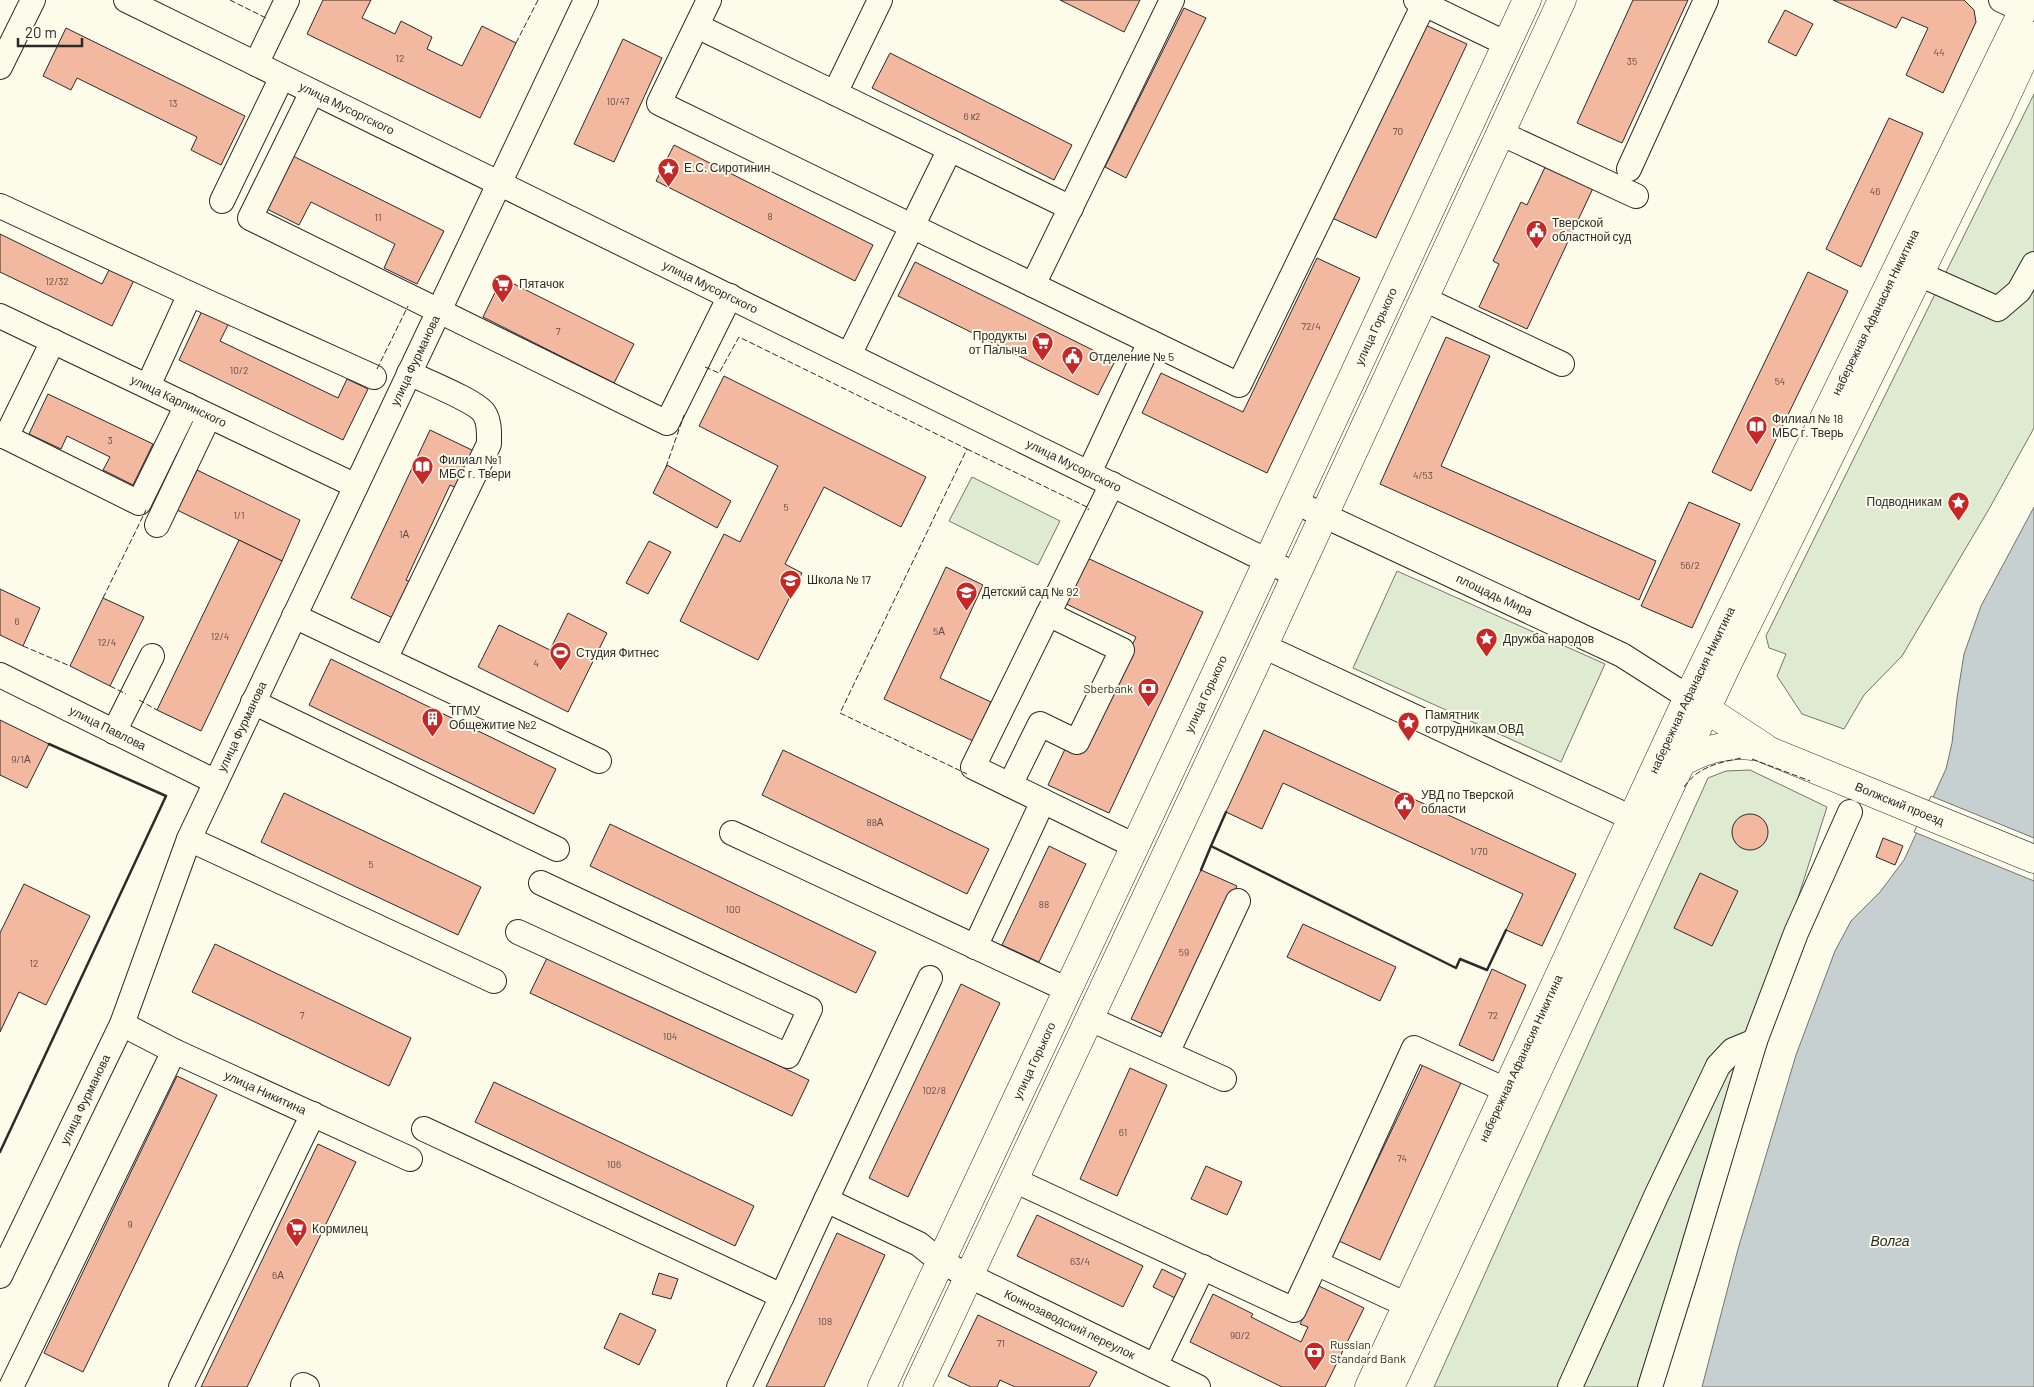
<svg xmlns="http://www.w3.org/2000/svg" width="2034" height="1387" font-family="Barlow,sans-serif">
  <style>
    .green { fill: #deebd1; stroke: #74746e }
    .water { fill: #c7d0d0; stroke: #74746e }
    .pier { fill: #fdfbea; stroke: #74746e }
    .building { fill: #f2b8a0; stroke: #2b2b2b }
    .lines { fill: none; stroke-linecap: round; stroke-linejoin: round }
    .minor-casing { stroke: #2b2b2b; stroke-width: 26 }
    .major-casing { stroke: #2b2b2b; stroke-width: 29 }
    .minor { stroke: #fdfbea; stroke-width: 24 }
    .major { stroke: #fdfbea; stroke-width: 28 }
    .fence { stroke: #2b2b2b; stroke-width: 1; stroke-dasharray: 6 2.5; stroke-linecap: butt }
    .wall { stroke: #2b2b2b; stroke-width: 2.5 }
    .labels { text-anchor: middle; stroke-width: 4; stroke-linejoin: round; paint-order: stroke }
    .number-label { font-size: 10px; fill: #5d4e48 }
    .street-label { font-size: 12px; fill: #2b2b2b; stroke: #fdfbea }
    .poi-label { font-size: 12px; fill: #2b2b2b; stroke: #fdfbea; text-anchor: start }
    .water-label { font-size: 14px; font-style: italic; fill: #2b2b2b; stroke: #fdfbea }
  </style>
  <rect width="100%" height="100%" fill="#fdfbea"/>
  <g class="green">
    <polygon points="2034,94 2034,428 1989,509 1902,656 1864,695 1844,729 1802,714 1777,676 1786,654 1769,648 1766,636"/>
    <polygon points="972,477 1060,521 1038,565 949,521"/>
    <polygon points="1397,571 1605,664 1561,762 1353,668"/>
    <polygon points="1750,770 1827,807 1642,1387 1434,1387 1708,778 1726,771"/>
  </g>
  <polygon class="water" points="2034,507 2034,1387 1702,1387 1738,1249 1796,1055 1835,951 1851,921 1880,892 1904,860 1946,769 1952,743 1957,698 1964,654 1981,606"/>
  <polygon class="pier" points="1931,796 2034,838 2034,881 1914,832"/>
  <g class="building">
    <polygon points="323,0 371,0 362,18 395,34 401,21 432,37 427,49 462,66 482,26 516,43 480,118 307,34"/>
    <polygon points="1060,0 1140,0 1124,32"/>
    <polygon points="1633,0 1688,0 1622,143 1577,123"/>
    <polygon points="1833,0 1964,0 1974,10 1976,22 1943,93 1906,75 1928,28 1902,17 1896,28"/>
    <polygon points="1184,8 1206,18 1126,178 1105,167"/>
    <polygon points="1785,10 1813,24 1796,56 1768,42"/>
    <polygon points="1421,23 1467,44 1376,238 1330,217"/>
    <polygon points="66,28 245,116 221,165 191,150 197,137 77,78 71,90 43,76"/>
    <polygon points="623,39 662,58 614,162 574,144"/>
    <polygon points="890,53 1072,145 1054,180 872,88"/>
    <polygon points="1889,118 1923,133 1861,267 1826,249"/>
    <polygon points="674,145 873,245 855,281 656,181"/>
    <polygon points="293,156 444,231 417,284 384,268 395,244 311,202 299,225 267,209"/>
    <polygon points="1548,161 1595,184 1527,329 1479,307 1499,264 1493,261 1521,202 1527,205"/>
    <polygon points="0,234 102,284 111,266 135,278 112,326 0,272"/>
    <polygon points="1317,258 1360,278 1267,473 1142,413 1161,373 1243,412"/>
    <polygon points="915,262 1115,361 1098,395 898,296"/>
    <polygon points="1808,272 1848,291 1751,491 1712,472"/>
    <polygon points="502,278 634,344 614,383 483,317"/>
    <polygon points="202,311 229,323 220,341 338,398 347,379 368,389 343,440 179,360"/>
    <polygon points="1446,337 1490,356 1441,466 1656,561 1639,600 1380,484"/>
    <polygon points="724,376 926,477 901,527 824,487 785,564 802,573 758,660 680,621 724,534 740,542 778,466 699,426"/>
    <polygon points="48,394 153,444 133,485 103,470 110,457 67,436 61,449 29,434"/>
    <polygon points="430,430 474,451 457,488 450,485 406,580 413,583 395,619 351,598"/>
    <polygon points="667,465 731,501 717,528 653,493"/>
    <polygon points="197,470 300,520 282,561 177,510"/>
    <polygon points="1689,502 1740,524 1692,628 1641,606"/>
    <polygon points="239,540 282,561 201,731 157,710"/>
    <polygon points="649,541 671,552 648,594 626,583"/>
    <polygon points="1081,555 1203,612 1109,813 1048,785 1066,747 1081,754 1136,637 1060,601"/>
    <polygon points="946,567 983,585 940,678 991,702 973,741 884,699"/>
    <polygon points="0,589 40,608 23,646 0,635"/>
    <polygon points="103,598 144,617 110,686 70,666"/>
    <polygon points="568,613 607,633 568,712 478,667 499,625 550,650"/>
    <polygon points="331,659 556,769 534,814 309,705"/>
    <polygon points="0,720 49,744 27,788 0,775"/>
    <polygon points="1264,730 1576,874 1542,946 1506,930 1523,894 1283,783 1262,829 1226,812"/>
    <polygon points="783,750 989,849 967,894 762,795"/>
    <polygon points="284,793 481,887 458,935 261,842"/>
    <circle cx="1750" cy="832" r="18"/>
    <polygon points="610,824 876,952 856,993 590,866"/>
    <polygon points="1883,838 1903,846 1895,865 1876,857"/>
    <polygon points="1049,846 1086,864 1039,962 1002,945"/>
    <polygon points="1201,870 1237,886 1167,1035 1131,1019"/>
    <polygon points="1700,873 1738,891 1712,946 1674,928"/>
    <polygon points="24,884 90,916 46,1005 19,992 0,1032 0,933"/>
    <polygon points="1303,924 1396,967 1380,1001 1287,957"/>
    <polygon points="215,944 411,1038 389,1086 192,992"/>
    <polygon points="548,956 809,1080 792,1116 530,993"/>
    <polygon points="1492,969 1526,985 1493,1061 1459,1045"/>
    <polygon points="961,984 1000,1003 908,1197 869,1178"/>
    <polygon points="1426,1058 1464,1076 1380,1260 1339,1241"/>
    <polygon points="1130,1068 1167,1085 1117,1196 1080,1179"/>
    <polygon points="177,1076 217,1095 83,1372 44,1353"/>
    <polygon points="494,1082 754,1206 735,1246 475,1122"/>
    <polygon points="318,1144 356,1162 247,1387 201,1387"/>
    <polygon points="1206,1166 1242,1182 1227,1215 1191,1199"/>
    <polygon points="1037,1215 1143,1266 1123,1307 1017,1256"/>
    <polygon points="837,1233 885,1255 824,1387 766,1387"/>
    <polygon points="1162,1269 1186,1281 1177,1299 1153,1287"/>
    <polygon points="659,1273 678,1279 671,1299 652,1294"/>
    <polygon points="1319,1286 1364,1308 1325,1387 1282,1387 1190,1342 1213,1294 1253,1314 1251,1317 1301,1342 1308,1327 1300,1324"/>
    <polygon points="620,1313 656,1330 639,1365 604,1348"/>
    <polygon points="978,1315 1097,1372 1089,1387 1015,1387 1000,1380 997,1387 971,1387 948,1376"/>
  </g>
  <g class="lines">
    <defs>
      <g id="minor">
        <path id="s1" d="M126 0 1296 575"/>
        <polyline points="709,0 659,103 1033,285 1172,0"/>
        <polyline points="1416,0 1507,44"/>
        <polyline points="2001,0 2023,10"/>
        <polyline points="697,26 1071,208"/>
        <polyline points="256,64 287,0"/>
        <polyline points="0,67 33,0"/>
        <polyline points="312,92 250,218 667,423 730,296"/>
        <polyline points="835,93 880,0"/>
        <polyline points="1500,133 1636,196"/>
        <polyline points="1629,169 1706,0"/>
        <polyline points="222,201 282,77"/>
        <polyline points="0,206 190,294"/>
        <polyline points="1919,274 1998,309 2019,291 2034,264"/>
        <polyline points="1033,285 1239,385 1424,4"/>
        <polyline points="1424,299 1562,364"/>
        <path id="s2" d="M0 316 356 486"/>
        <polyline points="849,355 950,149"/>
        <polyline points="148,386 190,294 374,377"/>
        <polyline points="0,434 6,437 53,341"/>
        <polyline points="6,437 139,503 187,405"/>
        <polyline points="1089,473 1150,342"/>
        <polyline points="1112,484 973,767 1135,846"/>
        <path id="s3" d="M1295 502 1622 655 1688 697"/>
        <polyline points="157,525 209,416"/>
        <polyline points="294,616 599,761"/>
        <polyline points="1263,646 1649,826"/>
        <path d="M385 659 489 444C489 434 490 422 484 413 476 401 425 381 409 373"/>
        <path id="s4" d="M0 675 216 782"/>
        <polyline points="253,702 557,849"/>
        <polyline points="114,732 152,656"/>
        <polyline points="1010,785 1040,724 1077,742 1122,650 1048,614"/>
        <polyline points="732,833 1068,990"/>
        <polyline points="189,839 494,981"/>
        <polyline points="518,932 788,1056 810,1009 541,883"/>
        <polyline points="975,947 1043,801"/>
        <polyline points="1090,1019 1224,1079"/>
        <path id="s5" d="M122 1024 174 1051 410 1159"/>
        <polyline points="1167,1053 1238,901"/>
        <path id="s6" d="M424 1129 782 1296 826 1200 919 1244 941 1262 1198 1387"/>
        <polyline points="1014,1180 1294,1310 1316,1263 1407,1305"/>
        <polyline points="826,1200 930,978"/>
        <polyline points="1316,1263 1414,1048 1506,1090"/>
        <path id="s7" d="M0 1276 122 1024 189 839 586 0"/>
        <polyline points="1155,1366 1203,1267"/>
        <polyline points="303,1385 307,1387"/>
        <polyline points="11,1387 174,1051"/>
        <polyline points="181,1387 313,1114"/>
        <polyline points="739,1387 782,1296"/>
        <polyline points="1570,1387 1657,1194 1718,1066 1733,1050 1755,1041"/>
        <polyline points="1650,1387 1686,1272 1755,1041 1796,933 1850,812"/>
      </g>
      <g id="major">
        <polyline points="1691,699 1764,747"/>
        <path id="s8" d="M1675 766C1702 750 1728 741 1760 747L2034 859"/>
        <path id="s9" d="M882 1387 1216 673 1527 0"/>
        <polyline points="917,1387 1245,686 1562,0"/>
        <path id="s10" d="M1369 1387 1688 697 2028 0"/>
        <polyline points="1390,1387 1725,669 1998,114 2034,36"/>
      </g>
    </defs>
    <use href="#minor" class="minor-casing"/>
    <use href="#major" class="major-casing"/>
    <use href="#minor" class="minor"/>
    <use href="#major" class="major"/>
    <g class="fence">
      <polyline points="230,0 268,19"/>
      <polyline points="516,43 538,0"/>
      <polyline points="705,367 719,373 739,337 967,449 840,713 967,774"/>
      <polyline points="377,369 408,306"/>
      <polyline points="967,449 1089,508 1088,510"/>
      <polyline points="666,467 684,415"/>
      <polyline points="103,598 146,510"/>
      <polyline points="23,646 70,666"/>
      <polyline points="110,686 126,694"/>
      <polyline points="139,700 157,710"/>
      <polyline points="1752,759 1810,781"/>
      <path d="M1684 787C1697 767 1720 762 1742 758"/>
    </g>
    <g class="wall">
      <polyline points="1226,812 1211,846 1456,968 1460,959 1487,970 1506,930"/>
      <polyline points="1201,870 1211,846"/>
      <polyline points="0,1152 166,796 49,744"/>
    </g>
  </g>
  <defs>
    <symbol id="sight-pin" viewBox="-11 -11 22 30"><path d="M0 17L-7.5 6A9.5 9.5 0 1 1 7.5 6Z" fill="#c62828" stroke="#fdfbea"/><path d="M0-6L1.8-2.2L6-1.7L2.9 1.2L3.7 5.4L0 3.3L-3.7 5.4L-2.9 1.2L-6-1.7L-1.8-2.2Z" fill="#fff"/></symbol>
    <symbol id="civic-pin" viewBox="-11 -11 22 30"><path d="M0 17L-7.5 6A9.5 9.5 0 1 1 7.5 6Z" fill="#c62828" stroke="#fdfbea"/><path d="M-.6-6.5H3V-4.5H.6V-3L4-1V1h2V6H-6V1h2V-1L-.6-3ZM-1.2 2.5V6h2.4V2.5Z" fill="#fff"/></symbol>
    <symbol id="supermarket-pin" viewBox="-11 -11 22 30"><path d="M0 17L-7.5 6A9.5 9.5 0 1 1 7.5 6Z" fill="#c62828" stroke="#fdfbea"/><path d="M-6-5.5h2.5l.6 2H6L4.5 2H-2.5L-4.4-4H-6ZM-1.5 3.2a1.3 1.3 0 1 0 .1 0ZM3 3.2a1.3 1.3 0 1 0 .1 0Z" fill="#fff"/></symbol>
    <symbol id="library-pin" viewBox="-11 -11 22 30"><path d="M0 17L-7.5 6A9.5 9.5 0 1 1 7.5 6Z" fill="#c62828" stroke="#fdfbea"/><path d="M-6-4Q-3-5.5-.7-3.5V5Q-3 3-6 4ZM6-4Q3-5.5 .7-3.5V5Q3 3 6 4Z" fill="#fff"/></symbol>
    <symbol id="school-pin" viewBox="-11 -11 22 30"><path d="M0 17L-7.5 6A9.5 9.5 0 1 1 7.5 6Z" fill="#c62828" stroke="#fdfbea"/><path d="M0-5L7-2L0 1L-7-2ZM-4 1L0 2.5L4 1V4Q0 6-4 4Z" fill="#fff"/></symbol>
    <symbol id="stadium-pin" viewBox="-11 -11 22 30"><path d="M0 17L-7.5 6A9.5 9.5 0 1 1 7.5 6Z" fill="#c62828" stroke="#fdfbea"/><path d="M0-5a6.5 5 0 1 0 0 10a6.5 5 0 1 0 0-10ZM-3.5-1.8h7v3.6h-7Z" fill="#fff"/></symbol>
    <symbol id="bank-pin" viewBox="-11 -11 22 30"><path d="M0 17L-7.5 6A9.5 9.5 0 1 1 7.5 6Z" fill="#c62828" stroke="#fdfbea"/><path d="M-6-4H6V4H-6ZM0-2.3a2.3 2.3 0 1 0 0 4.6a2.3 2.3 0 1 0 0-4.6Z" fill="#fff"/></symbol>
    <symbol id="building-pin" viewBox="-11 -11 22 30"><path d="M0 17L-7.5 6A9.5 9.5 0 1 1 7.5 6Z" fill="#c62828" stroke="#fdfbea"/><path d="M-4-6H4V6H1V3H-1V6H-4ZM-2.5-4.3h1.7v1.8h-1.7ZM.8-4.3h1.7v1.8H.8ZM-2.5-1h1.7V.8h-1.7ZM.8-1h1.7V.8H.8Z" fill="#fff"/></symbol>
  </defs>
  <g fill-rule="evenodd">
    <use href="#sight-pin" x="656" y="156" width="25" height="34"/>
    <use href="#civic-pin" x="1524" y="218" width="25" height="34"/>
    <use href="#supermarket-pin" x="490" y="272" width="25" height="34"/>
    <use href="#supermarket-pin" x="1030" y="330" width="25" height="34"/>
    <use href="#civic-pin" x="1060" y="344" width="25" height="34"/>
    <use href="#library-pin" x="1744" y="414" width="25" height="34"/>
    <use href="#library-pin" x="410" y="454" width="25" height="34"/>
    <use href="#sight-pin" x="1946" y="490" width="25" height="34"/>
    <use href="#school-pin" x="778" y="568" width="25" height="34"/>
    <use href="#school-pin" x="954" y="580" width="25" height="34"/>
    <use href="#sight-pin" x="1474" y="626" width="25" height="34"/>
    <use href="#stadium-pin" x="548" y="640" width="25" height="34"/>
    <use href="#bank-pin" x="1136" y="676" width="25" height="34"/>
    <use href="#building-pin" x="420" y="706" width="25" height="34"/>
    <use href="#sight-pin" x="1396" y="710" width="25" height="34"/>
    <use href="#civic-pin" x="1392" y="790" width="25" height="34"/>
    <use href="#supermarket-pin" x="284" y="1216" width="25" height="34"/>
    <use href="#bank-pin" x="1302" y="1340" width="25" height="34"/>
  </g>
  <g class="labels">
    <g class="number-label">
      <text x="1939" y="56">44</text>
      <text x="400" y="62">12</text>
      <text x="1632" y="65">35</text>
      <text x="618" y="105">10/47</text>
      <text x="173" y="107">13</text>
      <text x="972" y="120">6 к2</text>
      <text x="1398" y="135">70</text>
      <text x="1875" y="195">46</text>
      <text x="770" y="220">8</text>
      <text x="378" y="221">11</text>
      <text x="57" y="285">12/32</text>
      <text x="1311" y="330">72/4</text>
      <text x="558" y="335">7</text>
      <text x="239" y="374">10/2</text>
      <text x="1780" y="385">54</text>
      <text x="110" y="444">3</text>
      <text x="1423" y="479">4/53</text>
      <text x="786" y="511">5</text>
      <text x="239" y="519">1/1</text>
      <text x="404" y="538">1А</text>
      <text x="1690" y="569">56/2</text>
      <text x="17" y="625">6</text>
      <text x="939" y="635">5А</text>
      <text x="220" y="640">12/4</text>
      <text x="107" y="646">12/4</text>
      <text x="536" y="667">4</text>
      <text x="21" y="763">9/1А</text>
      <text x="875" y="826">88А</text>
      <text x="1479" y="855">1/70</text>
      <text x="371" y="868">5</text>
      <text x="1044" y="908">88</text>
      <text x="733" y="913">100</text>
      <text x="1184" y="956">59</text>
      <text x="34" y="967">12</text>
      <text x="302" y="1019">7</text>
      <text x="1493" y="1019">72</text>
      <text x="670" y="1040">104</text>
      <text x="934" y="1094">102/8</text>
      <text x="1123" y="1136">61</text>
      <text x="1402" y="1162">74</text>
      <text x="614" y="1168">106</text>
      <text x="130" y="1228">9</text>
      <text x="1080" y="1265">63/4</text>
      <text x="278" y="1279">6А</text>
      <text x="825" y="1325">108</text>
      <text x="1240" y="1339">90/2</text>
      <text x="1001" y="1347">71</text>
    </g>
    <g class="street-label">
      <text dy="4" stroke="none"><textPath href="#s1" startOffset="246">улица Мусоргского</textPath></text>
      <text dy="4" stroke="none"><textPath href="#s1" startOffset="651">улица Мусоргского</textPath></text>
      <text dy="4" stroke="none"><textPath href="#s10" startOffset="1188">набережная Афанасия Никитина</textPath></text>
      <text dy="4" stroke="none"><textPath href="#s9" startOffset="1170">улица Горького</textPath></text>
      <text dy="4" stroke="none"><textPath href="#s7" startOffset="1006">улица Фурманова</textPath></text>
      <text dy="4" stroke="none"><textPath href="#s2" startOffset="198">улица Карпинского</textPath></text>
      <text dy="4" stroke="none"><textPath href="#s1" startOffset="1056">улица Мусоргского</textPath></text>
      <text dy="4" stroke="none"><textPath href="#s3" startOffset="220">площадь Мира</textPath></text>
      <text dy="4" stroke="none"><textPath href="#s10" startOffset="768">набережная Афанасия Никитина</textPath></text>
      <text dy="4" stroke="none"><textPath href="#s9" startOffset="765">улица Горького</textPath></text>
      <text dy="4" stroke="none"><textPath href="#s7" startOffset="601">улица Фурманова</textPath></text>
      <text dy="4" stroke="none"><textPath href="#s4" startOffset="120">улица Павлова</textPath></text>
      <text dy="4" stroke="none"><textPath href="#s8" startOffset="240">Волжский проезд</textPath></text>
      <text dy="4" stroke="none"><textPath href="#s10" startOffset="362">набережная Афанасия Никитина</textPath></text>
      <text dy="4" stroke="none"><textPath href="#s9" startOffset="360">улица Горького</textPath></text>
      <text dy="4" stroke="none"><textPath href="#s5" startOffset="159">улица Никитина</textPath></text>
      <text dy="4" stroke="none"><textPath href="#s7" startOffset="196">улица Фурманова</textPath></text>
      <text dy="4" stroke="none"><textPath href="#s6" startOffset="775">Коннозаводский переулок</textPath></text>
    </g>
    <g class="poi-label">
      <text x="684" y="172">Е.С. Сиротинин</text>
      <text x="1552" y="227">Тверской<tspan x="1552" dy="14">областной суд</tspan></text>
      <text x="519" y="288">Пятачок</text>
      <text x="1027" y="340" text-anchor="end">Продукты<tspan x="1027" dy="14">от Палыча</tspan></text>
      <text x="1089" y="361">Отделение № 5</text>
      <text x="1772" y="423">Филиал № 18<tspan x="1772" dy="14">МБС г. Тверь</tspan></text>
      <text x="439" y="464">Филиал №1<tspan x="439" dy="14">МБС г. Твери</tspan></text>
      <text x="1942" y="506" text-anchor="end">Подводникам</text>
      <text x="807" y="584">Школа № 17</text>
      <text x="982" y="596">Детский сад № 92</text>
      <text x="1503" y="643">Дружба народов</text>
      <text x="576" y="657">Студия Фитнес</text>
      <text x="1133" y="693" text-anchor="end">Sberbank</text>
      <text x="449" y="715">ТГМУ<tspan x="449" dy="14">Общежитие №2</tspan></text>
      <text x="1425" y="719">Памятник<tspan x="1425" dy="14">сотрудникам ОВД</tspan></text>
      <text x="1421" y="799">УВД по Тверской<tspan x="1421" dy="14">области</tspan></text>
      <text x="312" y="1233">Кормилец</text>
      <text x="1330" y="1349">Russian<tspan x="1330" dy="14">Standard Bank</tspan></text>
    </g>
    <g class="water-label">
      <text x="1890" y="1246">Волга</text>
    </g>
  </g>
  <path d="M18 38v8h64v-8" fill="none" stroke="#2b2b2b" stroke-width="2.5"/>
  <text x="25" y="38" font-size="15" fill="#2b2b2b" stroke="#fdfbea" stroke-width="4" paint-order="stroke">20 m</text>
</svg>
